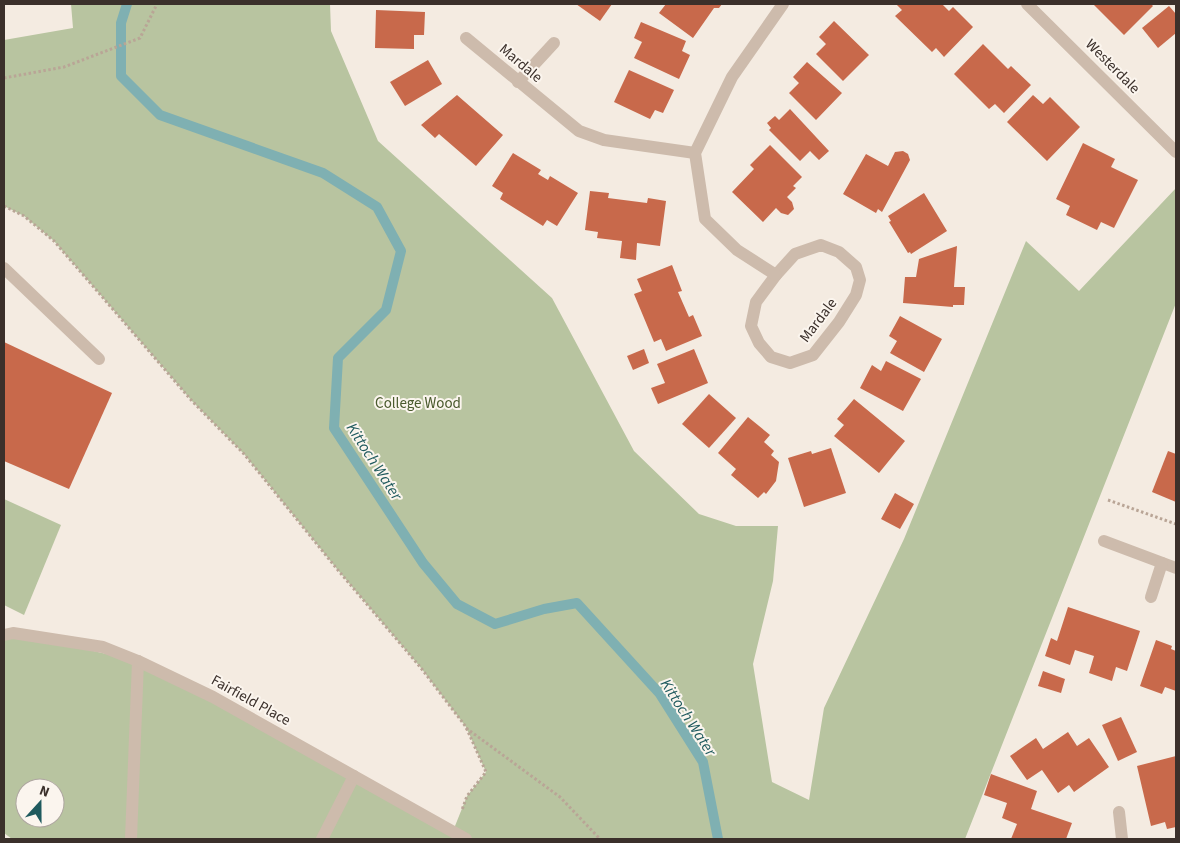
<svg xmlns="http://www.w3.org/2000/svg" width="1180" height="843" font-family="'Source Sans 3',sans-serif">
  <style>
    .green { fill: #b8c4a0; fill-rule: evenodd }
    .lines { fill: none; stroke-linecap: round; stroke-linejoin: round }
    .stream { stroke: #7fb0b2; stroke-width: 10 }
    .building { fill: #c8694b }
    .path { stroke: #b9a596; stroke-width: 3; stroke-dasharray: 2.5 2.5; stroke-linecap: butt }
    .service { stroke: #cdbbac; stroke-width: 12 }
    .minor { stroke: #cdbbac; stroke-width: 12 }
    .labels { text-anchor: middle; stroke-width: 4; stroke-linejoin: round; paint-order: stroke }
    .street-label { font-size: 15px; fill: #3b302b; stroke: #fbf5ee }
    .park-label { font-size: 15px; fill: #4a5a2e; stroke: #fbf5ee }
    .water-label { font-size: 16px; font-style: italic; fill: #1f5a5e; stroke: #fbf5ee }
  </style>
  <rect width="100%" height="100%" fill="#f4ebe1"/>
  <g class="green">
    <path d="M71 4H330L331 31 378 141 552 298 634 451 699 514 736 526H778L773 581 753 664 772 782 809 800 824 708 904 539 1026 241 1079 291 1176 188V303L965 839H12L4 833V635L13 633 138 661 453 831 467 796 486 772 466 727 421 668 337 569 244 454 192 401 54 241 24 216 4 206V40L73 28ZM25 788H55V818H25Z"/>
    <polygon points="4,499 61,525 24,615 4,605"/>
  </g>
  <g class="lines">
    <polyline class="stream" points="127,4 121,23 121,76 160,115 323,173 377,207 401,251 386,310 338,358 334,428 423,563 457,604 495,624 544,609 577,603 660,694 703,762 718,839"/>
  </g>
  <g class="building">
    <polygon points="576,4 612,4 600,21"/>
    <polygon points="666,4 722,4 719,8 714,8 693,38 659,13"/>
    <polygon points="896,4 942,4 949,11 953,7 973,27 944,57 936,48 932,52 895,16 902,10"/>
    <polygon points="1093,4 1151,4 1153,6 1124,35"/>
    <polygon points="1169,6 1176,14 1176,33 1158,48 1142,28"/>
    <polygon points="376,10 425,12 424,35 414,35 414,49 375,48"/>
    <polygon points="834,21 869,55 843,81 816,54 826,44 819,37"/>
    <polygon points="641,22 686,41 682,51 690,55 679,79 634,58 642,42 634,38"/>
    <polygon points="983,44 1008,69 1011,66 1031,85 1004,113 995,104 989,109 954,74"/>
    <polygon points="428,60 442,84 405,106 390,82"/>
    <polygon points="807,62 842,93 816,120 789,93 799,83 793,77"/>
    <polygon points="629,70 674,90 663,113 655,110 650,119 614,102"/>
    <polygon points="457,95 503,135 476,166 439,134 435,138 421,125"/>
    <polygon points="1033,95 1043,104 1050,97 1080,127 1047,161 1007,122"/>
    <polygon points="790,109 829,151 819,160 810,151 800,161 769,130 771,128 767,123 775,116 779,120"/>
    <polygon points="1083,143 1115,159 1111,167 1138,180 1114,228 1101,222 1097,230 1066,215 1070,206 1056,199"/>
    <polygon points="770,145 802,177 793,186 796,188 787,197 792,202 794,209 788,215 781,213 776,208 763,222 732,192 754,169 750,165"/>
    <polygon points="903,151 908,154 910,160 882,212 878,209 876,213 843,194 866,154 888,166 895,152"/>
    <polygon points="513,153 541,170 538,174 548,180 550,176 578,193 557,226 547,220 543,226 500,199 503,193 492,186"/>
    <polygon points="590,191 609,193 608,198 647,203 648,198 666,201 660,246 637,243 636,260 620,258 622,241 597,238 598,232 585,230"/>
    <polygon points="924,193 947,231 911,254 910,252 908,253 889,222 891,221 888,216"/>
    <polygon points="957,246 954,287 965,287 964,305 953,305 953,307 903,303 905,277 916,277 919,259"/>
    <polygon points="672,265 682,291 678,292 689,317 693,315 702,336 666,351 661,339 654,342 634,294 642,291 637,279"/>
    <polygon points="900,316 942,339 924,372 890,353 897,341 889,336"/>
    <polygon points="4,342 112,393 69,489 4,461"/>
    <polygon points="644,349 649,363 633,370 627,356"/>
    <polygon points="694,349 708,383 658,404 651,388 665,383 657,364"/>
    <polygon points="886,361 921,379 903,411 860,388 872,365 881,371"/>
    <polygon points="709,394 736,418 709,448 682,424"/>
    <polygon points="854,399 905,441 879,473 834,436 844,425 837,419"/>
    <polygon points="748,417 770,435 764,442 774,451 771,455 779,462 776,481 766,494 764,492 758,498 731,475 736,469 718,453"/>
    <polygon points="831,448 846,493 804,507 788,458 811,451 812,454"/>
    <polygon points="1168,451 1176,454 1176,502 1152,492"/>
    <polygon points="895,493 914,504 900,529 881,519"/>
    <polygon points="1068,607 1140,631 1127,671 1116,667 1112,681 1089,673 1094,656 1075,650 1070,665 1045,656 1051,638 1057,641"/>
    <polygon points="1156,640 1172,646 1171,649 1176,651 1176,691 1165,687 1162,694 1140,686"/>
    <polygon points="1043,671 1065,679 1061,693 1038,686"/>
    <polygon points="1121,717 1137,752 1118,761 1102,725"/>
    <polygon points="1068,732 1077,746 1089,738 1109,767 1074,792 1069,785 1058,793 1042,770 1027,780 1010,756 1036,738 1043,749"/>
    <polygon points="1176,756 1176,827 1167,829 1165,822 1151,826 1137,766"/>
    <polygon points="991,774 1037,791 1031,809 1072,823 1066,839 1011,839 1017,824 1002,818 1007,803 984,795"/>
  </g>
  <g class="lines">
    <g class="path">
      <polyline points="4,78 64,67 140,38 157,4"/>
      <polyline points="4,206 24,216 54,241 192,401 244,454 337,569 421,668 466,727 486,772 467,796 462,810"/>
      <polyline points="1108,500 1176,524"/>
      <polyline points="466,728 560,797 600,839"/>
    </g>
    <g class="service">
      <polyline points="4,268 99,359"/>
      <polyline points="131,839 138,661"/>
      <polyline points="322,839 354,776"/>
    </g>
    <g class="minor">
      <polyline points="1027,4 1176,152"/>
      <polyline points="466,38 579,131 604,140 695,153"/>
      <polyline points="518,82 554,43"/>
      <polygon points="821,245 839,252 856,267 860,280 856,295 839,322 813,355 790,363 771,357 759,343 751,326 756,302 776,275 795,254"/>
      <polyline points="776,275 737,250 705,219 695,153 732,77 783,4"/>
      <polyline points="1104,541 1176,568"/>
      <polyline points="1151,597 1162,563"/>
      <polyline points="4,635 13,633 103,647 138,661 213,697 466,839"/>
      <polyline points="1119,812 1122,839"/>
    </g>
  </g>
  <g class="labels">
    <g class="street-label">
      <text transform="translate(521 63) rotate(40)" y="5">Mardale</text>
      <text transform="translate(1113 66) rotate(45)" y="5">Westerdale</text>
      <text transform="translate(818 320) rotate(-53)" y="5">Mardale</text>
      <text transform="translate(251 700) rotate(29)" y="5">Fairfield Place</text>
    </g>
    <g class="park-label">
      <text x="418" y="408">College Wood</text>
    </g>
    <g class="water-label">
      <text transform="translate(375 461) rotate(57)" y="6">Kittoch Water</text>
      <text transform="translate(689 717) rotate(57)" y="6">Kittoch Water</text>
    </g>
  </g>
  <rect width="1180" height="843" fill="none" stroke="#3b302b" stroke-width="10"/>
  <g transform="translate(40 803) rotate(21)"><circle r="24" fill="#fbf5ee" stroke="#aea6a0"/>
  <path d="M0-4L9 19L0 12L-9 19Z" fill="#1f5a5e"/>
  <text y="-8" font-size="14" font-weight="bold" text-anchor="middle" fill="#3b302b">N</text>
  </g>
</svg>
